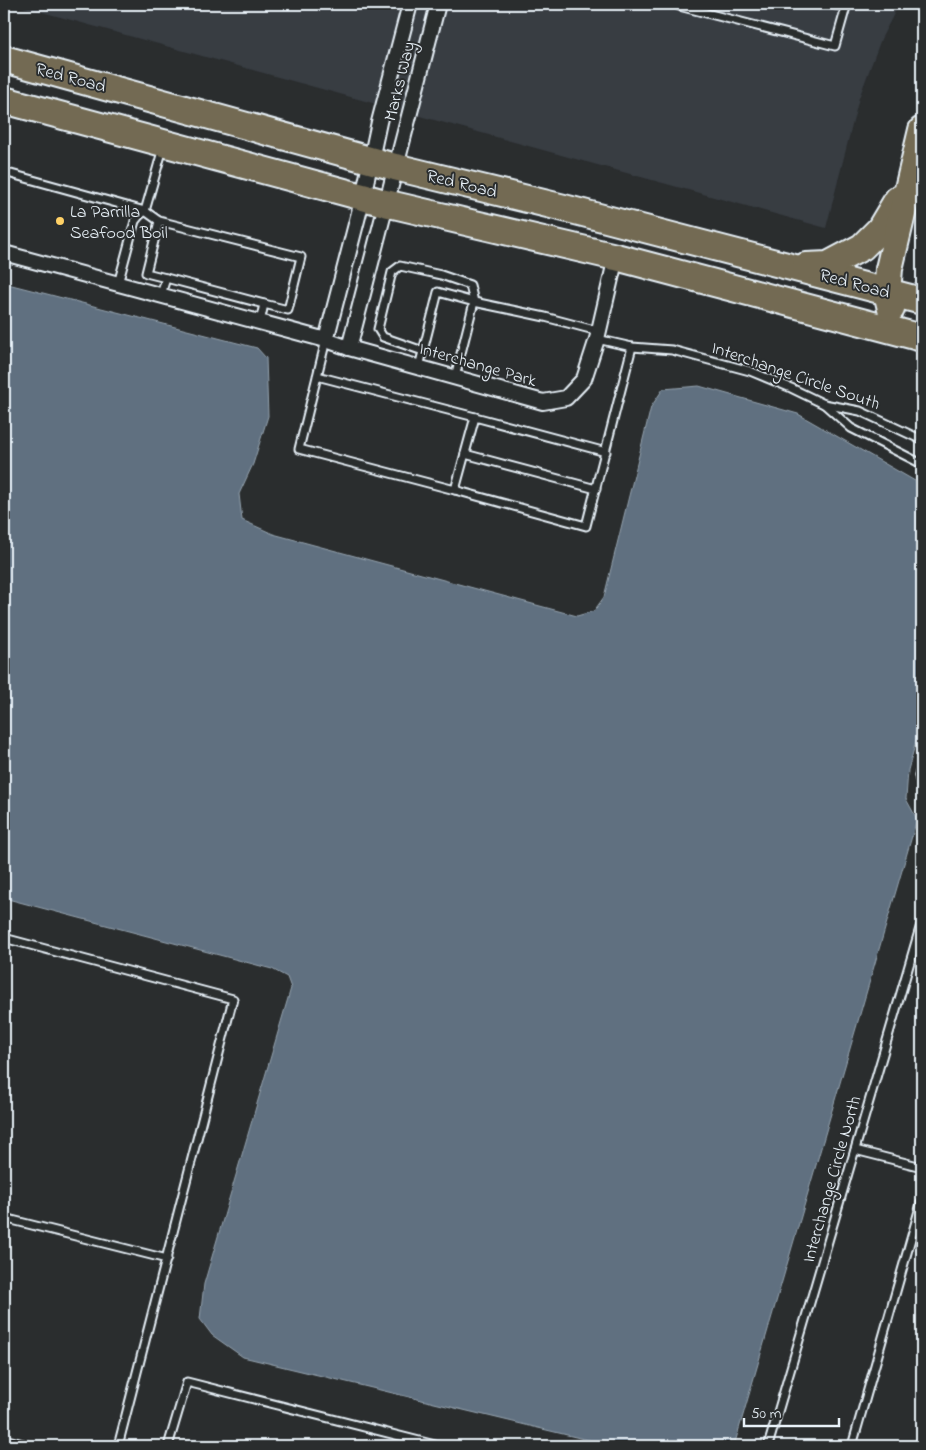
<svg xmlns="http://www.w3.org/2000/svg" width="926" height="1450" font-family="'Indie Flower',sans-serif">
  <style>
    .built { fill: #373c42 }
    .water { fill: #607080; stroke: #96a4b0 }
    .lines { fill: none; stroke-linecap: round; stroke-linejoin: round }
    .lane-casing { stroke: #e8f1f8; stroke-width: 11 }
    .street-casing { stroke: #e8f1f8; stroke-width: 18 }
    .highway-casing { stroke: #e8f1f8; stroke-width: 30 }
    .lane { stroke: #2a2d2e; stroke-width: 7 }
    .street { stroke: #2a2d2e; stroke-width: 14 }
    .highway { stroke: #736b52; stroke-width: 26 }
    .poi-dot { fill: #ffd166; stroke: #2a2d2e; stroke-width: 2 }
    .labels { text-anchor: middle; stroke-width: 4; stroke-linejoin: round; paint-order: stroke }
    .street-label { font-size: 18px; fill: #e8f1f8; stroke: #2a2d2e }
    .poi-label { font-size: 18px; fill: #e8f1f8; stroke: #2a2d2e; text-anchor: start }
  </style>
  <rect width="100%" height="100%" fill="#2a2d2e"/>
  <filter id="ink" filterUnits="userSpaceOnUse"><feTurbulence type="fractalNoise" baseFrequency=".02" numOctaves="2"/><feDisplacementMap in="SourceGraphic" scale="10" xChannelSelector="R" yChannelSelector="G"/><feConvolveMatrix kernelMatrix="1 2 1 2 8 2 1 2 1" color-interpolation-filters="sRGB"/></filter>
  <g filter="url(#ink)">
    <polygon class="built" points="13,4 899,4 881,39 859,98 826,228"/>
    <polygon class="water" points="4,283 257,348 266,358 268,416 253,464 239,494 242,520 273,534 577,616 594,611 604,597 651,407 663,389 699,386 798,414 922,485 922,720 908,770 906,799 917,819 734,1446 613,1446 243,1357 212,1335 200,1319 204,1284 291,988 287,977 272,969 4,898"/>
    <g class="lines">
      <defs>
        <g id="lane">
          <polyline points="679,4 679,6 835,46 846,7 831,4"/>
          <polyline points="163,148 145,211 159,221 301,257 288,310 264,304 260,322"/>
          <polyline points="4,172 145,211"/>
          <polyline points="159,221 146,273 166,278"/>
          <polyline points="118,284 135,221 139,216 145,211"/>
          <polyline points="161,295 166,278 264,304"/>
          <polyline points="597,339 632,347 672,350 750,371 791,388 824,404 860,411 922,440"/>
          <polyline points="423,351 383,337 378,329 392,272 400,266 441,275 470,285 474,302 545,317 598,331"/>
          <polyline points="419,367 438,292 474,302 455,377"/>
          <path d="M317 376 475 417 455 490 299 449C308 413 317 377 326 340"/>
          <polyline points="824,404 851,428 922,464"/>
          <polyline points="475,417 606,452"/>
          <polyline points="465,454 596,489"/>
          <polyline points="455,490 586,526 632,347"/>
          <polyline points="922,764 919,776 922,788"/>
          <polyline points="4,938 233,999 118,1446"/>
          <polyline points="855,1150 922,1167"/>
          <polyline points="4,1218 167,1259"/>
          <polyline points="4,1439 31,1446"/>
          <polyline points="168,1446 187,1382 439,1446"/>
          <polyline points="768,1446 922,921"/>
          <polyline points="852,1446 922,1200"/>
        </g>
        <g id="street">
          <polyline points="4,253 326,340 349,348 543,402 566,398 584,379 597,339 616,257"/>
          <polyline points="326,340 363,197 379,122 410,4"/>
          <polyline points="349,348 438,4"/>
        </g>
        <g id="highway">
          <polyline points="4,59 395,167 564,208 922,301"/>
          <polyline points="4,100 385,203 616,257 922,338"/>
          <polyline points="806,266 828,265 862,247 880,229 898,199"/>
          <polyline points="891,309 887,292 889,269 922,130"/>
        </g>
      </defs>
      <use href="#lane" class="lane-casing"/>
      <use href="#street" class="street-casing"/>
      <use href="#highway" class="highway-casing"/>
      <use href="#lane" class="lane"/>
      <use href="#street" class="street"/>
      <use href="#highway" class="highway"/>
    </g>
  </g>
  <circle class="poi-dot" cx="60" cy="221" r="5"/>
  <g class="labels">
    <g class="street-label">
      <text transform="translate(71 77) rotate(15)" y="6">Red Road</text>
      <text transform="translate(399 81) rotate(-76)" y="6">Marks Way</text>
      <text transform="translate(462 183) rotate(14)" y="6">Red Road</text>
      <text transform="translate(855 283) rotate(15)" y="6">Red Road</text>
      <text transform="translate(478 364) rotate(16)" y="6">Interchange Park</text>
      <text transform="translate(796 375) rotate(19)" y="6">Interchange Circle South</text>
      <text transform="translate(831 1179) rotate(-74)" y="6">Interchange Circle North</text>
    </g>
    <g class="poi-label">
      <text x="70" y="217">La Parrilla<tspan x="70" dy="21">Seafood Boil</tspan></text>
    </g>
  </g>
  <rect width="926" height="1450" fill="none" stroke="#2a2d2e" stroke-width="20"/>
  <rect x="10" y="10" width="906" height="1430" fill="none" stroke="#e8f1f8" stroke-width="2" filter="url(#ink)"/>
  <path d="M744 1418v8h95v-8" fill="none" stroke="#e8f1f8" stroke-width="2.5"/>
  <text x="751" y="1418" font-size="15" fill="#e8f1f8" stroke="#2a2d2e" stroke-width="4" paint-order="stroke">50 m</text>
</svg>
